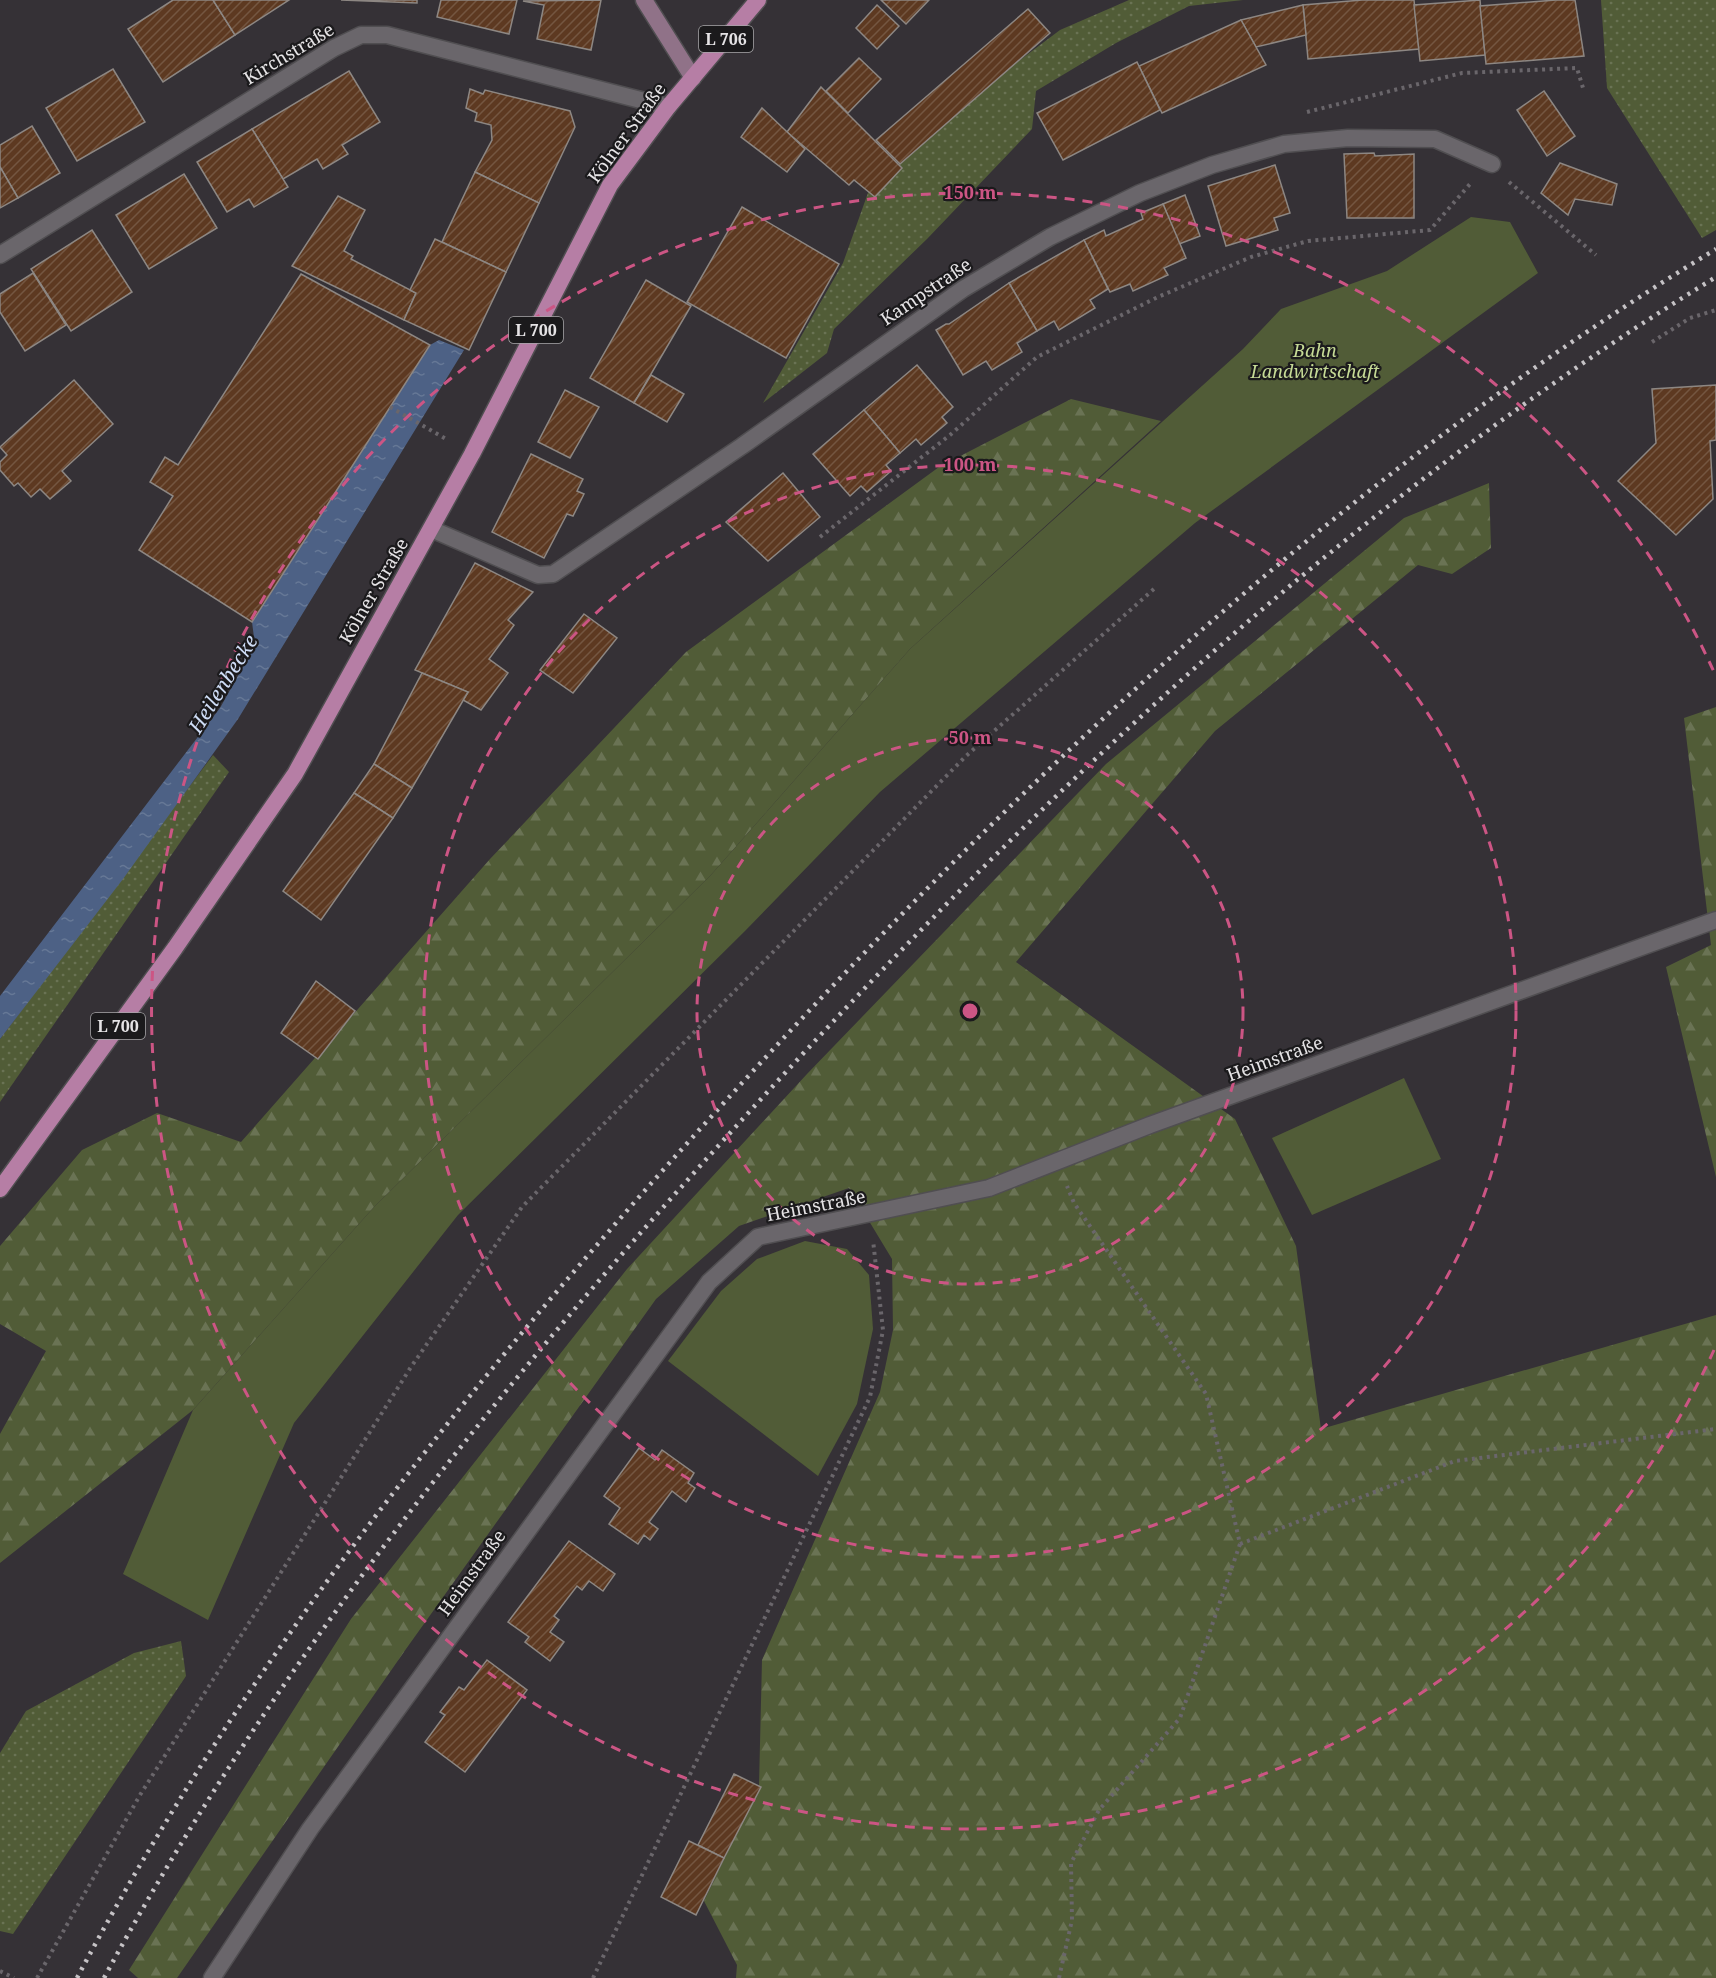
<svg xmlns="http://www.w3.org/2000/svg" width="1716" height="1978" font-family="'Noto Serif',serif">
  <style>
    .grass { fill: url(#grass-dots) }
    .forest { fill: url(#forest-firs) }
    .garden { fill: #515c37 }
    .water { fill: url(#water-ripples) }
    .building { fill: url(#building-hatch); stroke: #8d8783; stroke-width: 1.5 }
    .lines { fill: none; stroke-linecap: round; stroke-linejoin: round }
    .minor-casing { stroke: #504e51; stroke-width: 19 }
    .secondary-casing { stroke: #504e51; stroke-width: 19 }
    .primary-casing { stroke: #504e51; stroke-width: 19 }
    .path { stroke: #6a666b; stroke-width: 4; stroke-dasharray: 3 4.5; stroke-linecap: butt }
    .minor { stroke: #6a666b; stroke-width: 16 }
    .secondary { stroke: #907288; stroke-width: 16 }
    .primary { stroke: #b67ea5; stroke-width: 16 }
    .rail { stroke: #c6c3c6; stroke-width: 4.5; stroke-dasharray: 3 6; stroke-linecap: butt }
    .ring { fill: none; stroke: #cc5584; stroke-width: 3; stroke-dasharray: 10 8 }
    .labels { text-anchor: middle; stroke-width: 4.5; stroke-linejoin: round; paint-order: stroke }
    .shield { fill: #1b1a1c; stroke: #a8a7a9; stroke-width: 1.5 }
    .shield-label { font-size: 16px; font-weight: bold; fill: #e5e3e5 }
    .street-label { font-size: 18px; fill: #e5e3e5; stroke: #1b1a1c }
    .park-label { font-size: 18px; font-style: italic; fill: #c6db96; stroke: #1b1a1c }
    .water-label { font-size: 20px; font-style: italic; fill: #cedcf5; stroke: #1b1a1c }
    .centre { fill: #cc5584; stroke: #1b1a1c; stroke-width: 3 }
    .ring-label { font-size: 18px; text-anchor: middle; font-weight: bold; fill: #cc5584; stroke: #1b1a1c; stroke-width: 4.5; stroke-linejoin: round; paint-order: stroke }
  </style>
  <defs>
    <pattern id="grass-dots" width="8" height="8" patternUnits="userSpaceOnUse" patternTransform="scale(1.5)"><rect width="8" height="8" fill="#515c37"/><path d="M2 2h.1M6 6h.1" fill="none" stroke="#6a7354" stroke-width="1.8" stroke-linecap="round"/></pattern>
    <pattern id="forest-firs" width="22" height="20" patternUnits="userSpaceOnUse" patternTransform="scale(1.5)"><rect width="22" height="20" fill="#515c37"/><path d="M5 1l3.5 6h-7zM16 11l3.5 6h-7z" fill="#6a7354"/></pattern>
    <pattern id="water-ripples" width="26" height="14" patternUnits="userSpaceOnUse" patternTransform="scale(1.5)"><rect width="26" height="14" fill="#4d6185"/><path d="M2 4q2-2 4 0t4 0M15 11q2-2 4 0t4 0" fill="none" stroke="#667896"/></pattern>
    <pattern id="building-hatch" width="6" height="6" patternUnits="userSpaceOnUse" patternTransform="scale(1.5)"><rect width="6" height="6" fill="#5d3921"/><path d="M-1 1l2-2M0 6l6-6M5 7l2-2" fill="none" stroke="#745641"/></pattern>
  </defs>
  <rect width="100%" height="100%" fill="#353136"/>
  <g class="grass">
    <polygon points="1129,0 1243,0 1189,6 1116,43 1036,91 1032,129 927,239 834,329 827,353 763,403 843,263 869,190 1000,75 1060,30"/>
    <polygon points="1601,0 1716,0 1716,230 1702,238 1607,88"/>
    <polygon points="213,755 229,772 0,1102 0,1039"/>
    <polygon points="181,1641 186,1676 13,1934 0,1931 0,1753 26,1711 134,1653"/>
  </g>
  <g class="forest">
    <polygon points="1071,399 1161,421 910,649 710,876 374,1207 193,1410 0,1563 0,1434 46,1351 0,1324 0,1246 82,1150 157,1113 241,1142 490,859 686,652 939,467"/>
    <polygon points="1489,483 1491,548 1452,574 1418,565 1215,731 1016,962 1235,1119 1296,1246 1321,1429 1716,1315 1716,1978 736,1978 737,1965 704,1901 759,1786 762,1660 880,1392 893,1330 892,1259 849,1188 739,1226 656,1299 406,1649 177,1978 138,1978 129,1970 351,1619 627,1269 807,1074 1106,764 1404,518"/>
    <polygon points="1716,707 1716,1177 1666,967 1711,945 1684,718"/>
  </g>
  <g class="garden">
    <polygon points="1471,217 1510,222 1538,273 1195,523 880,792 745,931 458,1215 294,1423 208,1620 123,1574 193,1410 374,1207 710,876 910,649 1243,349 1281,309 1387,271"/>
    <polygon points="1404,1078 1441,1159 1312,1215 1272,1138"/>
    <polygon points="805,1241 847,1249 869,1275 873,1329 857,1404 818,1476 668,1361 721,1291 757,1259"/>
  </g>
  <polygon class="water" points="439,340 464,350 238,719 123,879 0,1039 0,996 220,708 255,645 252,622 430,345"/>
  <g class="building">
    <polygon points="173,0 213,0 235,35 163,82 128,29"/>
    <polygon points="213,0 289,0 235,35"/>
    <polygon points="341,0 417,0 417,3"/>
    <polygon points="441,0 517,0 509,34 437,17"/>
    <polygon points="601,0 591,50 537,39 544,5 523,1"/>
    <polygon points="881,0 929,0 906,24"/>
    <polygon points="1362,0 1414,0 1419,49 1308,59 1303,5"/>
    <polygon points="1480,0 1485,55 1420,61 1414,5"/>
    <polygon points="1556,0 1575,0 1584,56 1486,64 1480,6"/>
    <polygon points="877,5 899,26 877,49 856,28"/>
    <polygon points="1303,5 1306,35 1256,47 1241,20"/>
    <polygon points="1028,9 1050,33 900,164 876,140"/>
    <polygon points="1241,20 1266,65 1162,113 1139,66"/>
    <polygon points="859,58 881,79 848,113 826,91"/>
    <polygon points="1137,62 1160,110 1063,160 1037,113"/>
    <polygon points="113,69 145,122 77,161 46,108"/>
    <polygon points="349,71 380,122 342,145 348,154 323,169 317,159 283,179 252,129"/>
    <polygon points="821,87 902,168 875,197 854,180 849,185 787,132"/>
    <polygon points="470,89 483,94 485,90 570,111 575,127 539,203 475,172 492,140 491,125 475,121 477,113 466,108"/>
    <polygon points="1544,91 1575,136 1547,156 1517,110"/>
    <polygon points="762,108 805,149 787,172 741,137"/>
    <polygon points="32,126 60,173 18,198 0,167 0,145"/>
    <polygon points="252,129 288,187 254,207 249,199 227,212 197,162"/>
    <polygon points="1374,153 1375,156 1414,154 1414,218 1347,218 1344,154"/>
    <polygon points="1560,163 1617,184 1612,205 1575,199 1568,215 1541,193"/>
    <polygon points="1275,165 1290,213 1274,218 1278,230 1226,246 1208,186"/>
    <polygon points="0,167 18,198 0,208"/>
    <polygon points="475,172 539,203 506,272 442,242"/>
    <polygon points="184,174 217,228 149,269 116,215"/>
    <polygon points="1185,195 1200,236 1179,244 1163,204"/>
    <polygon points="338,196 365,210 344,251 353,256 351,259 416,293 404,320 292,266"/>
    <polygon points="1163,204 1186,258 1164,268 1168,275 1133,291 1130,284 1110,292 1084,240 1104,230 1106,236 1143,219 1141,213"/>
    <polygon points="742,207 839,264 786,358 687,302"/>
    <polygon points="92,230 132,292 71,331 31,269"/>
    <polygon points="435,239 506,272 469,350 404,320 416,293 410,290"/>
    <polygon points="1084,240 1108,289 1090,300 1095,308 1059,330 1054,321 1037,331 1009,283"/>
    <polygon points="33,273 66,325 25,351 0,312 0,294"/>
    <polygon points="301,274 430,345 252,622 139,550 173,496 150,482 165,457 178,465"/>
    <polygon points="646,280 691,306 634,403 590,378"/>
    <polygon points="1009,283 1037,331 1017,343 1022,352 992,370 986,361 963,375 936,330 946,324 949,324"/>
    <polygon points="917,365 953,407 942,417 947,423 921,445 916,439 900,453 864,410"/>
    <polygon points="651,375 684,394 667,422 634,403"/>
    <polygon points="74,380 113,424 62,471 71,481 50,499 40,489 31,497 18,483 14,486 0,470 0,462 7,455 0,447"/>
    <polygon points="1716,385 1716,440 1710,441 1713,499 1676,535 1618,481 1656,443 1652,389"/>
    <polygon points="565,390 599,407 570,458 538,442"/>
    <polygon points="864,410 900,453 886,465 891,471 867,492 861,486 850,496 813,454"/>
    <polygon points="531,454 583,479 577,491 584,494 573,516 567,514 544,558 492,532"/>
    <polygon points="783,473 820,517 768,561 726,522"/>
    <polygon points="475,563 533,592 508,620 514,625 489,659 508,673 481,710 463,700 468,692 415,670"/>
    <polygon points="584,614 617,638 573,693 540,670"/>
    <polygon points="422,673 468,692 412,788 374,764"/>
    <polygon points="374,764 412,788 393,818 354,793"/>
    <polygon points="354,793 393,818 321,920 283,891"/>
    <polygon points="316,981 355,1011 318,1059 281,1033"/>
    <polygon points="639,1448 655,1460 662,1450 694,1473 688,1483 695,1488 686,1502 672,1491 649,1522 658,1529 650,1540 644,1535 638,1544 609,1524 620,1508 604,1496"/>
    <polygon points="569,1541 615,1574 603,1591 589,1581 582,1590 577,1586 554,1616 559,1620 550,1632 564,1642 550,1661 525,1642 529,1637 508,1622"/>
    <polygon points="487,1660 527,1690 465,1772 425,1742 445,1715 440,1712 459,1687 464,1690"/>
    <polygon points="734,1774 761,1787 724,1858 698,1845"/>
    <polygon points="689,1841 724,1858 696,1915 661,1897"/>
  </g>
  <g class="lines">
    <defs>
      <g id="minor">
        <polyline points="0,255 334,48 361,35 387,35 668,107"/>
        <polyline points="431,529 538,575 553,574 742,446 963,289 1050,237 1140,193 1212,165 1284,144 1348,138 1435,139 1492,164"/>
        <polyline points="212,1978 310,1829 709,1282 758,1237 989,1188 1150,1125 1716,920"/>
      </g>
      <polyline id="secondary" points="644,0 693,78"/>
      <polyline id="primary" points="0,1189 175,948 295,774 472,454 610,185 668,107 758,0"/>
    </defs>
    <use href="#minor" class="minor-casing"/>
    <use href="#secondary" class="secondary-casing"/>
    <use href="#primary" class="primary-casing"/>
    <g class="path">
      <polyline points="1307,112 1462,73 1577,68 1583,88"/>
      <polyline points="1509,182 1596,255"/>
      <polyline points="1652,342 1690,318 1716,310"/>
      <polyline points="390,407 448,440"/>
      <polyline points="820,537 950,435 1037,357 1158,297 1251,257 1308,241 1430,230 1470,184"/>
      <polyline points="1240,1544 1455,1461 1716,1429"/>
      <polyline points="0,1971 14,1978"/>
      <polyline points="37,1978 140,1795 411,1367 522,1207 966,756 1154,589"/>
      <polyline points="593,1978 870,1397 883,1330 873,1240"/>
      <polyline points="1059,1978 1072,1920 1071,1863 1099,1810 1180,1718 1240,1544 1206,1394 1074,1203 1067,1186"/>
    </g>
    <use href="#minor" class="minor"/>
    <use href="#secondary" class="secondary"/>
    <use href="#primary" class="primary"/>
    <g class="rail">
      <path d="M77 1978C247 1657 477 1373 721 1106 1016 782 1340 478 1716 249"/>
      <path d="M104 1978C274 1663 500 1385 740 1122 1031 803 1347 503 1716 277"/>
    </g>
  </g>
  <g class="ring">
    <circle cx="970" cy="1011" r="273"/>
    <circle cx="970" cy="1011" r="546"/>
    <path d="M1714 1350A818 818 0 1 1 1714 672"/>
  </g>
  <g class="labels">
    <g class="shield">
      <rect x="699" y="26" width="54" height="26" rx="4.5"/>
      <rect x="509" y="317" width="54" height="26" rx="4.5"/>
      <rect x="91" y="1013" width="54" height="26" rx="4.5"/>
    </g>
    <g class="shield-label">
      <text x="726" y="45">L 706</text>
      <text x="536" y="336">L 700</text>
      <text x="118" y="1032">L 700</text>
    </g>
    <g class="street-label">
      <text transform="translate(289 54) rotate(-31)" y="6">Kirchstraße</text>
      <text transform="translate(627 133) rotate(-54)" y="6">Kölner Straße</text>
      <text transform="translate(926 292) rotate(-34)" y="6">Kampstraße</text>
      <text transform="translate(374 591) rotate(-60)" y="6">Kölner Straße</text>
      <text transform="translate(1275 1059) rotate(-20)" y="6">Heimstraße</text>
      <text transform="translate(816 1206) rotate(-11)" y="6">Heimstraße</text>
      <text transform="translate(472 1573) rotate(-54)" y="6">Heimstraße</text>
    </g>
    <g class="park-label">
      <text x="1315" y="357">Bahn<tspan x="1315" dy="21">Landwirtschaft</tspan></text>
    </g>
    <g class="water-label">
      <text transform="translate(223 684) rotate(-58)" y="7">Heilenbecke</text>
    </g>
  </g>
  <circle cx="970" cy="1011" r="9" class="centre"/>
  <g class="ring-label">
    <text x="970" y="199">150 m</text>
    <text x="970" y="471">100 m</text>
    <text x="970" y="744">50 m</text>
  </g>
</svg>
